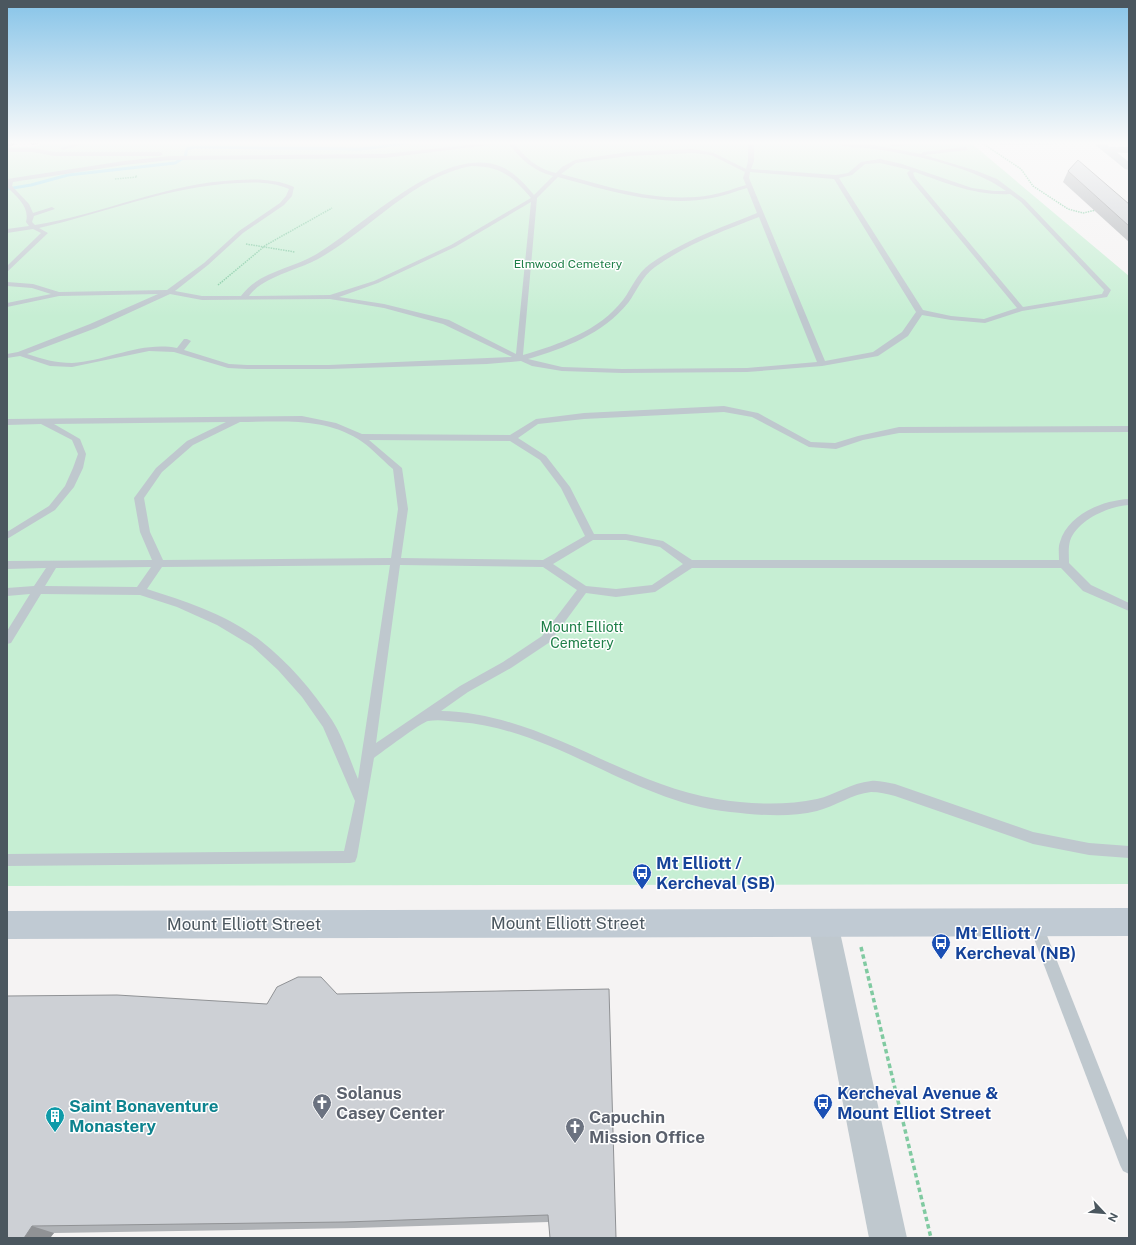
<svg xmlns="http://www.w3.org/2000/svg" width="1136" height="1245" font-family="'Public Sans',sans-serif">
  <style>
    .green { fill: #c6eed3 }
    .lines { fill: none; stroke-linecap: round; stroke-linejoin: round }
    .stream { stroke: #96dce8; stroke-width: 3 }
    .path-far1 { stroke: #80caa1; stroke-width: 1.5; stroke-dasharray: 1.5 1; stroke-linecap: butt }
    .path { stroke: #80caa1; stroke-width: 3.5; stroke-dasharray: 4.5 3; stroke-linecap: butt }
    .service { fill: #bfc8ce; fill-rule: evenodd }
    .minor { fill: #bfc8ce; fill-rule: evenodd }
    .tertiary { fill: #bfc8ce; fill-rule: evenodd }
    .secondary { fill: #c0cad3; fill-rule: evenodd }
    .wall { fill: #b0b3b7 }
    .shaded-wall { fill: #909295 }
    .building { fill: #cdd0d5; stroke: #909295 }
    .labels { text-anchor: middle; stroke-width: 3; stroke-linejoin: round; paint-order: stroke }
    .far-park-label { font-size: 12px; fill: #1e7f48; stroke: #fff }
    .park-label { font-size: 14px; fill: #1e7f48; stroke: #fff }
    .near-transit-label { font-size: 17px; font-weight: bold; fill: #164399; stroke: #fff; text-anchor: start }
    .near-street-label { font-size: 17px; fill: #4b575f; stroke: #fff }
    .near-worship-label { font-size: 17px; font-weight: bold; fill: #5b616d; stroke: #fff; text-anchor: start }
    .near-culture-label { font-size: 17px; font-weight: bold; fill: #0d838f; stroke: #fff; text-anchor: start }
  </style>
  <rect width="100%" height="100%" fill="#f5f3f3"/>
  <polygon class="green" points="49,143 971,143 1129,276 1129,884 7,886 7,147 31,147"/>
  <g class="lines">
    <polyline class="stream" points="7,189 31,185 68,175 175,163 185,157 187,149 194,147 361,149 408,143"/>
    <g class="path-far1">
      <polyline points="982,143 1021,169 1033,186 1068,209 1083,213 1096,210"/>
      <polyline points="115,179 137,177 135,175"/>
      <polyline points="246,244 295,252"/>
      <polyline points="218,285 266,245 332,208"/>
    </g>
    <polyline class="path" points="861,947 931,1238"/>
    <g class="service">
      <polygon points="78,143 88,143 63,150 60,148"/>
      <path d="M487 143H505L384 158 171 160 124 165 13 182 12 186 29 204 33 213 52 207 55 209 34 216 32 222 35 225C104 214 167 183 237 180 257 179 276 179 294 187L292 196 284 205 243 233 208 265 175 291 202 296H241C258 272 291 269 315 255 362 228 444 142 502 167 515 173 525 184 534 195L553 176C533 171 521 159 508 143H513C527 158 535 168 556 173L562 167 575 160 628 152 693 149 714 153 746 169 748 161V143H754V161L751 169 836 175 848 173 861 162 880 159 902 164 972 188 994 191H1006C974 167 914 155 875 149 863 147 846 149 836 143L874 145 921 154 923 152 966 147 968 150 924 155 977 171 997 179 1025 200 1111 290 1107 297 1022 311 985 323 951 320 922 315 908 336 878 356 822 366 747 372 622 373 562 371 532 366 521 361 487 364 329 369H247L228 368 174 352 149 351 72 367 50 366 20 356 7 358V354L18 352 90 324 158 294 59 296 7 307V303L51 294 32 288 7 286V282L33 284 59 292 167 290 204 263 239 231 280 203 286 196 289 189C273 182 255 182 238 183 169 186 105 213 39 228L48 233 7 272V266L41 233 33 229 7 233V229L29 226 26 222C30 207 17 197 7 187V179L124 161 171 156 384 154ZM693 153 711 155 745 172 743 178 746 185C735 188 723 193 711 195 660 204 609 187 561 174L576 163 628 156ZM880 163 910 170 907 173 910 179 1017 308 984 319 951 316 923 310 839 178 852 175 865 164ZM471 166C501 166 512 176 531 198L451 245 374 281 330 295 249 296C262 277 298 270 318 259 370 230 411 178 471 166ZM750 172 834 179 916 312 902 332 873 352 825 361 749 178ZM915 172C946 183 976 196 1010 194L1021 202 1104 290 1102 294 1023 307 915 178 913 173ZM558 177C606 190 662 208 712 198 724 196 736 191 747 188L757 213C720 228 683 241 650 264 637 273 632 288 623 300 599 331 560 344 523 355L537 198ZM531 202 516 354 449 320 384 304 339 297 378 283 455 247ZM759 217 817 362 747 368 622 369 562 367 528 359C565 348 603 334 628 303 637 291 642 276 655 267 687 244 723 231 759 217ZM170 294 202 300 330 299 384 308 443 324 512 357 329 365H247L229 364 184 350 191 341 187 339H184L177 348C141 341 107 361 72 363 56 363 42 359 27 354L96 328Z"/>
      <polygon points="897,143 915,143 894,147 891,145"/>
      <polygon points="7,148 33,148 54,152 160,152 163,154 160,156 54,156 33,152 7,152"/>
      <path d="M724 406 758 413 811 442 835 443 858 436 899 427 1129 426V432L899 433 863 440 836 449 809 447 752 417 724 412 584 419 538 424 518 438 546 456 570 487 594 534H626L663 541 692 560H1059C1059 554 1058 547 1060 542 1068 514 1104 500 1129 499V505C1109 506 1077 520 1070 541 1068 548 1069 556 1069 563L1091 585 1129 603V611L1083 591 1061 568H692L655 592 616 597 586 593 550 642 511 668 468 692 441 711C542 713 620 783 717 799 748 804 785 806 817 799 835 795 851 783 871 781 879 780 887 783 895 784L1033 832 1089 843 1129 846V858L1089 855 1033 844 895 796C887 794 879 792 871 792 852 794 836 806 817 811 789 818 758 815 730 812 633 802 555 729 459 722 449 721 438 719 428 721 422 722 382 752 374 758L357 857 355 862 350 863 7 866V854L344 851 355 801 323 727 302 697 278 670 252 646 217 625 177 607 140 595 41 594 11 643 7 644V631L30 594 7 596V588L34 586 46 568 7 569V561L152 560 140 532 134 498 156 468 187 441 226 422 54 424 80 439 86 454 83 468 74 487 55 510 7 539V532L49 506 65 486 73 468 78 454 72 440 41 424 7 425V419L302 416 336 423 362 434 510 435 536 419 584 413ZM240 422C280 422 322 417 358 439 370 446 381 459 393 469L398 509 391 558 163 560 150 532 144 498 162 472 193 445ZM369 440 510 441 540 460 561 488 585 536 543 560 401 558 408 509 402 468ZM593 540H626L660 547 683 564 652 585 616 589 586 586 553 564ZM390 565 358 779C350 760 343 737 332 720 313 691 288 662 261 641 228 615 185 601 147 589L162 567ZM400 565 543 567 577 590 542 636 503 662 460 686 376 743ZM151 567 137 587 45 586 56 568Z"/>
      <polygon points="1035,916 1040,918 1042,923 1129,1143 1129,1174 1123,1171 1120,1165 1028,923 1030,918"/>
    </g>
    <polygon class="minor" points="1108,147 1129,147 1129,153 1104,152 1103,150 1104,148"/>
    <g class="tertiary">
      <polygon points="1093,143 1105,143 1129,162 1129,170 1125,169"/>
      <polygon points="823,909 833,913 838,923 907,1238 869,1238 808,923 813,913"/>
    </g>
    <polygon class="secondary" points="1129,908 1129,936 7,939 7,911"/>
  </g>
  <g class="wall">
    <polygon points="7,143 16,143 12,146 7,146"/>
    <polygon points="999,143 1068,143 1067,144 1010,145 1001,145"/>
    <polygon points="1068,171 1129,204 1129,242 1063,182"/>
    <polygon points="609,989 549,1222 354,1228 54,1233 50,1238 7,1238 267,1004 337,994"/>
  </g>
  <g class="shaded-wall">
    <polygon points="11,143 16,143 12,146"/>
    <polygon points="31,143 42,143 32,145"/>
    <polygon points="32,1226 54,1233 50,1238 24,1238"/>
  </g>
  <g class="building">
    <polygon points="1078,160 1129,204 1129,226 1068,171"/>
    <polygon points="298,977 321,977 337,994 609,989 616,1238 550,1238 548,1215 345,1222 32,1226 24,1238 7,1238 7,996 117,995 267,1004 277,987"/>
  </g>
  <linearGradient id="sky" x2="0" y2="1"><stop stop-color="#87c4e8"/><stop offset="0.45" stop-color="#fafafa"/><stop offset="1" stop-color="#fafafa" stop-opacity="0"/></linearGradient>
  <rect width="1136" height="317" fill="url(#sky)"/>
  <defs>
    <symbol id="bus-pin" viewBox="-11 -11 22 30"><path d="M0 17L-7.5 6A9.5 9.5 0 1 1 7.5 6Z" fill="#1a4fb4" stroke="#fff"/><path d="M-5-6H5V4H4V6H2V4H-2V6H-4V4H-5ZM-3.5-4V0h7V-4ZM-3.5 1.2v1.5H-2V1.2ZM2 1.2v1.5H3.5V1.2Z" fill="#fff"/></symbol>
    <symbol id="church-pin" viewBox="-11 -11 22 30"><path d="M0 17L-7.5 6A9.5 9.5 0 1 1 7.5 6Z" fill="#6b7280" stroke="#fff"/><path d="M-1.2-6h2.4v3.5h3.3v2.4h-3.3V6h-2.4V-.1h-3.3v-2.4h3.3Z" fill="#fff"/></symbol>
    <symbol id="building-pin" viewBox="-11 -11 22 30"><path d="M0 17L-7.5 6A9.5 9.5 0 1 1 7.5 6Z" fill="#0f9aa8" stroke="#fff"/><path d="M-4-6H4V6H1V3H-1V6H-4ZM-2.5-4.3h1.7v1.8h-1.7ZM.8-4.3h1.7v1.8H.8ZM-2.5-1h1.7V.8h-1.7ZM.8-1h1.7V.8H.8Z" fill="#fff"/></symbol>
  </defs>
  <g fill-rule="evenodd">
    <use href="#bus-pin" x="631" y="862" width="22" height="30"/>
    <use href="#bus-pin" x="930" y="932" width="22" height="30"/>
    <use href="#church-pin" x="311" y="1092" width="22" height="30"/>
    <use href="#bus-pin" x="812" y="1092" width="22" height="30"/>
    <use href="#building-pin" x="44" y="1105" width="22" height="30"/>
    <use href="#church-pin" x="564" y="1116" width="22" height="30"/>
  </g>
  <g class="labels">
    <g class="far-park-label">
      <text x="568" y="268">Elmwood Cemetery</text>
    </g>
    <g class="park-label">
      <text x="582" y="632">Mount Elliott<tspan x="582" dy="16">Cemetery</tspan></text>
    </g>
    <g class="near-transit-label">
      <text x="656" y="869">Mt Elliott /<tspan x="656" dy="20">Kercheval (SB)</tspan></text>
      <text x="955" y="939">Mt Elliott /<tspan x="955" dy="20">Kercheval (NB)</tspan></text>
      <text x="837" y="1099">Kercheval Avenue &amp;<tspan x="837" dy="20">Mount Elliot Street</tspan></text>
    </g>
    <g class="near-street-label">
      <text x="568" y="929">Mount Elliott Street</text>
      <text x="244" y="930">Mount Elliott Street</text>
    </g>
    <g class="near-worship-label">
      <text x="336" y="1099">Solanus<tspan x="336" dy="20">Casey Center</tspan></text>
      <text x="589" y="1123">Capuchin<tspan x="589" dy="20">Mission Office</tspan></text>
    </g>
    <g class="near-culture-label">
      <text x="69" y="1112">Saint Bonaventure<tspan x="69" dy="20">Monastery</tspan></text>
    </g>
  </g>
  <rect width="1136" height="1245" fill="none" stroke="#4b575f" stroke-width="16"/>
  <g transform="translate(1104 1213) rotate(116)" stroke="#ffffff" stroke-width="3" paint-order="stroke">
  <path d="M0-3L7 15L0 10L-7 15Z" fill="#4b575f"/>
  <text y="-6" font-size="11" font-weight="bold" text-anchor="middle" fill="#4b575f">N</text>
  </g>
</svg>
